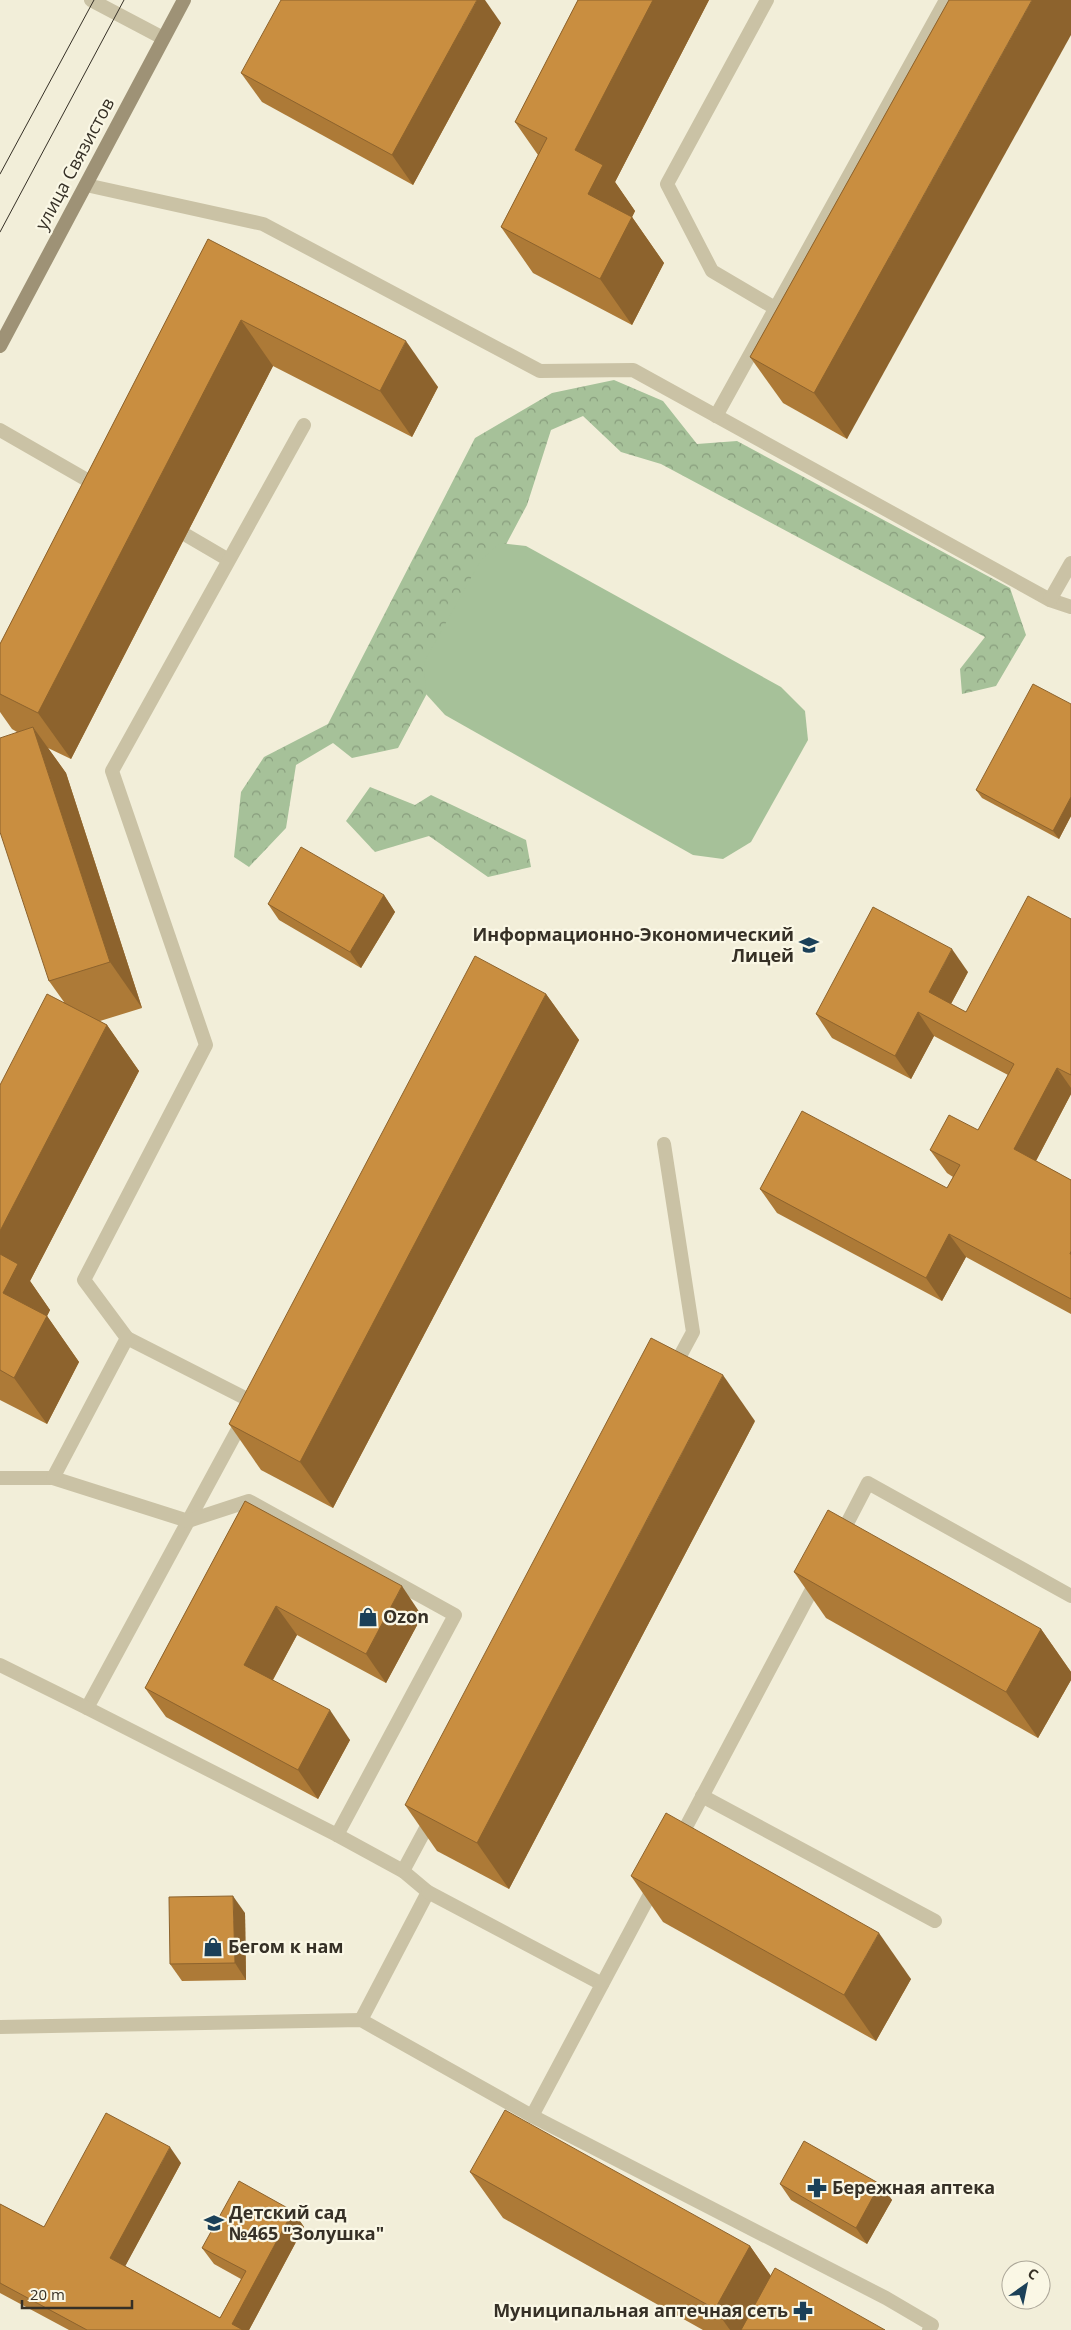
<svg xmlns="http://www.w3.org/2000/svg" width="1071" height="2330" font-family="'Open Sans',sans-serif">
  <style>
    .forest { fill: url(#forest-crowns) }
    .park { fill: #a6c199 }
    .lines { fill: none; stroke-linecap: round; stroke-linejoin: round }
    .service { stroke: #cac2a5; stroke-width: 14 }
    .secondary { stroke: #9e9276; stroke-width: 14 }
    .tram { stroke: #363026; stroke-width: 1 }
    .wall { fill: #ad7a37 }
    .shaded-wall { fill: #8d632d }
    .building { fill: #c98e40; stroke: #8d632d }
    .labels { text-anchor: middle; stroke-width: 4.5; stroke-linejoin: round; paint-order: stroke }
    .street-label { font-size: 18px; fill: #363026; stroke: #faf7e5 }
    .poi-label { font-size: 18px; font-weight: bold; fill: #363026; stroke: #faf7e5; text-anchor: start }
  </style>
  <defs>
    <pattern id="forest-crowns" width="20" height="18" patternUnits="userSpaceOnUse" patternTransform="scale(1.25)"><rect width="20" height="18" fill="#a6c199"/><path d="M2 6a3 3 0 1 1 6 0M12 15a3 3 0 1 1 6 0" fill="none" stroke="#889d7d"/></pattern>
  </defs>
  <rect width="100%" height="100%" fill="#f2eed9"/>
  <g class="forest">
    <polygon points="614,380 663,401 697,444 737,441 1010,588 1026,635 996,686 962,694 960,669 985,637 661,464 621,452 583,416 551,430 527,505 398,748 352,758 333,743 296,765 286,828 249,867 234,857 241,792 264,757 328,724 475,438 552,393"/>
    <polygon points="370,787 415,805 431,795 526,840 531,867 488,877 429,836 375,852 346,821"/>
  </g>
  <polygon class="park" points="500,543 526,546 781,687 805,711 808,740 751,842 723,859 693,855 445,715 426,694 424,662 481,560"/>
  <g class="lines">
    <g class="service">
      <polyline points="91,0 163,38"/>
      <polyline points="767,0 667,184 712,271 775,308"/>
      <polyline points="86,185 263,224 540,371 633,370 1050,600 1071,607"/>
      <polyline points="716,416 946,0"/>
      <polyline points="0,430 101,488"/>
      <polyline points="186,535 227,559"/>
      <polyline points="1050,600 1071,563"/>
      <polyline points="664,1144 693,1332 673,1369"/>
      <polyline points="127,1338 253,1402 257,1395"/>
      <polyline points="244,1418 87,1708 337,1835 403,1871 428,1892 361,2020"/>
      <polyline points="0,1478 53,1478 188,1521 249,1501 455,1615 337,1835"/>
      <polyline points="53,1478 127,1338 84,1280 206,1045 112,771 304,425"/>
      <polyline points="840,1537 868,1483 1071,1596"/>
      <polyline points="0,1665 87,1708"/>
      <polyline points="702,1796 935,1921"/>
      <polyline points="678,1842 818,1578"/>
      <polyline points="403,1871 432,1817"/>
      <polyline points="428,1892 602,1984"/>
      <polyline points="0,2027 361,2020 532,2116 886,2298 932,2325 929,2330"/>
      <polyline points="532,2116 656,1883"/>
    </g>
    <polyline class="secondary" points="0,346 184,0"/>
    <g class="tram">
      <polyline points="0,174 94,0"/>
      <polyline points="0,232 124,0"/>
    </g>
  </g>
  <g class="wall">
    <polygon points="578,0 709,0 615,182 635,211 632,217 664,263 632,325 533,273 501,227 538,155 515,122"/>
    <polygon points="949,0 847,439 783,403 750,357"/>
    <polygon points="501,23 413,185 262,102 241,73"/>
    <polygon points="208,239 438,387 412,437 273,366 71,759 48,748 66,773 142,1008 100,1021 107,1025 139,1071 30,1281 50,1310 47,1316 79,1362 47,1424 0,1400 0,1085 64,1002 49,981 17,732 12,729 0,712 0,644"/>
    <polygon points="1071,704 1071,816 1059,839 982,798 976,790"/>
    <polygon points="384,895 395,912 361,968 279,920 268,904"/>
    <polygon points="1071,919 1071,1094 1036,1161 1071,1180 1071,1314 966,1257 942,1301 777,1213 760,1189 947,1188 953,1177 947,1173 930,1150 978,1130 1008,1075 934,1036 911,1079 832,1038 816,1014 968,972 951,1004 966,1012"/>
    <polygon points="546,994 579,1040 333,1508 261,1470 229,1424"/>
    <polygon points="755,1421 509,1889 437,1851 405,1805"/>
    <polygon points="245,1501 422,1616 386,1683 297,1635 273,1680 350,1740 318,1799 166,1717 145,1688"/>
    <polygon points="794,1572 1041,1629 1071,1672 1071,1680 1038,1738 826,1618"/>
    <polygon points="631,1876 911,1979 876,2041 663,1922"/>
    <polygon points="245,1913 246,1980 182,1981 170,1964"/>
    <polygon points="181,2163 125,2266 220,2318 241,2279 214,2264 202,2248 293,2211 304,2227 249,2330 69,2330 0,2293 0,2204 44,2227"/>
    <polygon points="470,2172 750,2246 771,2276 885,2330 703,2330 503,2218"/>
    <polygon points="780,2184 880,2184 892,2200 867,2244 791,2200"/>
  </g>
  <g class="shaded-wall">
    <polygon points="477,0 485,0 501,23 413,185 392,155"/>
    <polygon points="653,0 709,0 615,182 635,211 632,217 664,263 632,325 600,279 588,194 575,150"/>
    <polygon points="1032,0 1071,0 1071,35 847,439 814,393"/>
    <polygon points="241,320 273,366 71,759 38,713"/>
    <polygon points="406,341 438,387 412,437 380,391"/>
    <polygon points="33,727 66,773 142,1008 110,962"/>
    <polygon points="1071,797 1071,816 1059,839 1053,831"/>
    <polygon points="384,895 395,912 361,968 350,952"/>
    <polygon points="952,949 968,972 945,1015 929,992"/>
    <polygon points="546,994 579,1040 333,1508 300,1462"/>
    <polygon points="918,1012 934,1036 911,1079 895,1056"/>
    <polygon points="107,1025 139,1071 30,1281 50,1310 47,1316 79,1362 47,1424 14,1378 3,1293 0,1263 0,1231"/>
    <polygon points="1057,1068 1071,1088 1071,1094 1030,1172 1014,1149"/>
    <polygon points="949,1234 966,1257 942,1301 926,1278"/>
    <polygon points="723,1375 755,1421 509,1889 477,1843"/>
    <polygon points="402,1586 422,1616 386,1683 366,1654"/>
    <polygon points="276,1606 297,1635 265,1694 244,1665"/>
    <polygon points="1041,1629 1071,1672 1071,1680 1038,1738 1006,1692"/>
    <polygon points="330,1710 350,1740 318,1799 298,1770"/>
    <polygon points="233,1896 245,1913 246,1980 235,1963"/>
    <polygon points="879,1933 911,1979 876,2041 844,1995"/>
    <polygon points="170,2147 181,2163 121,2274 110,2258"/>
    <polygon points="880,2184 892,2200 867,2244 856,2228"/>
    <polygon points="293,2211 304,2227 249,2330 236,2330 232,2324"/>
    <polygon points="750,2246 782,2292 761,2330 730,2330 715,2309"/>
  </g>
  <g class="building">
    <polygon points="281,0 477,0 392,155 241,73"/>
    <polygon points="578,0 653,0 575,150 603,165 588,194 632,217 600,279 501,227 547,138 515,122"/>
    <polygon points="949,0 1032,0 814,393 750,357"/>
    <polygon points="208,239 406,341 380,391 241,320 38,713 0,694 0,644"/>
    <polygon points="1033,684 1071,704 1071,797 1053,831 976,790"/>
    <polygon points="33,727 110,962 49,981 0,832 0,738"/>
    <polygon points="301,847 384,895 350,952 268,904"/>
    <polygon points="1028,896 1071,919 1071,1075 1057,1068 1014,1149 1071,1180 1071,1251 1070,1254 1071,1254 1071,1299 949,1234 926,1278 760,1189 802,1111 947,1188 960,1165 930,1150 949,1115 978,1130 1014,1064 918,1012 895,1056 816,1014 873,907 952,949 929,992 966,1012"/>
    <polygon points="475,956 546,994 300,1462 229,1424"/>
    <polygon points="47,994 107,1025 0,1231 0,1085"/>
    <polygon points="0,1254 18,1264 3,1293 47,1316 14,1378 0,1370"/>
    <polygon points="651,1338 723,1375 477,1843 405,1805"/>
    <polygon points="245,1501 402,1586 366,1654 276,1606 244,1665 330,1710 298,1770 145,1688"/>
    <polygon points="828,1510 1041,1629 1006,1692 794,1572"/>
    <polygon points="666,1813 879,1933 844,1995 631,1876"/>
    <polygon points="233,1896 235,1963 170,1964 169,1897"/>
    <polygon points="505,2110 750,2246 715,2309 470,2172"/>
    <polygon points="106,2113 170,2147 110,2258 220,2318 246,2271 202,2248 239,2181 293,2211 232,2324 243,2330 87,2330 0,2283 0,2204 44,2227"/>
    <polygon points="804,2141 880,2184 856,2228 780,2184"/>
    <polygon points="775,2268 885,2330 741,2330"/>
  </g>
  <defs>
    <symbol id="school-bare" viewBox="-9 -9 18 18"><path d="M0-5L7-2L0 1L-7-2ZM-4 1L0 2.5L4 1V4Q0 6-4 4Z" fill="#1b4058" stroke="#faf7e5" stroke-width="2.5" paint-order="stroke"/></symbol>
    <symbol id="shop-bare" viewBox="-9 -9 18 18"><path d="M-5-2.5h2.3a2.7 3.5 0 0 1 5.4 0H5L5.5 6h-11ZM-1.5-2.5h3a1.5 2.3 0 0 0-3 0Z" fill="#1b4058" stroke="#faf7e5" stroke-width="2.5" paint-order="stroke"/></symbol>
    <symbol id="pharmacy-bare" viewBox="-9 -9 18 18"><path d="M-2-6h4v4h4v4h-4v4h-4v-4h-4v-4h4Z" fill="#1b4058" stroke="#faf7e5" stroke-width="2.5" paint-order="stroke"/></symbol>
  </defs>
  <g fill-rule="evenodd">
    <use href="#school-bare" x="795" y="931" width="28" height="28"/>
    <use href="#shop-bare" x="354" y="1603" width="28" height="28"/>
    <use href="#shop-bare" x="199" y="1933" width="28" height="28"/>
    <use href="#pharmacy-bare" x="803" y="2174" width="28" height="28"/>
    <use href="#school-bare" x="200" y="2209" width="28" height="28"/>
    <use href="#pharmacy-bare" x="789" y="2297" width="28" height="28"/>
  </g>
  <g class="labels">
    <g class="street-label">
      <text transform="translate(75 164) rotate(-62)" y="6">улица Связистов</text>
    </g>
    <g class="poi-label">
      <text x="794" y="941" text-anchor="end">Информационно-Экономический<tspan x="794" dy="21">Лицей</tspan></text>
      <text x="383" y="1623">Ozon</text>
      <text x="228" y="1953">Бегом к нам</text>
      <text x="832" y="2194">Бережная аптека</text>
      <text x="229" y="2219">Детский сад<tspan x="229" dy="21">№465 "Золушка"</tspan></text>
      <text x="788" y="2317" text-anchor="end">Муниципальная аптечная сеть</text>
    </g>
  </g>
  <g transform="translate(1026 2285) rotate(33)"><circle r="24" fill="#faf7e5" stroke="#aca799"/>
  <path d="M0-4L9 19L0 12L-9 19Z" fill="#1b4058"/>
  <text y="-8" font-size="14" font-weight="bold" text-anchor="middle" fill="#363026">С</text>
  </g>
  <path d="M22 2300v8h110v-8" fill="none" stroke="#363026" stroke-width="2.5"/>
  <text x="30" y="2300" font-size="15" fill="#363026" stroke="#faf7e5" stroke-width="4" paint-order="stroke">20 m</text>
</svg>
